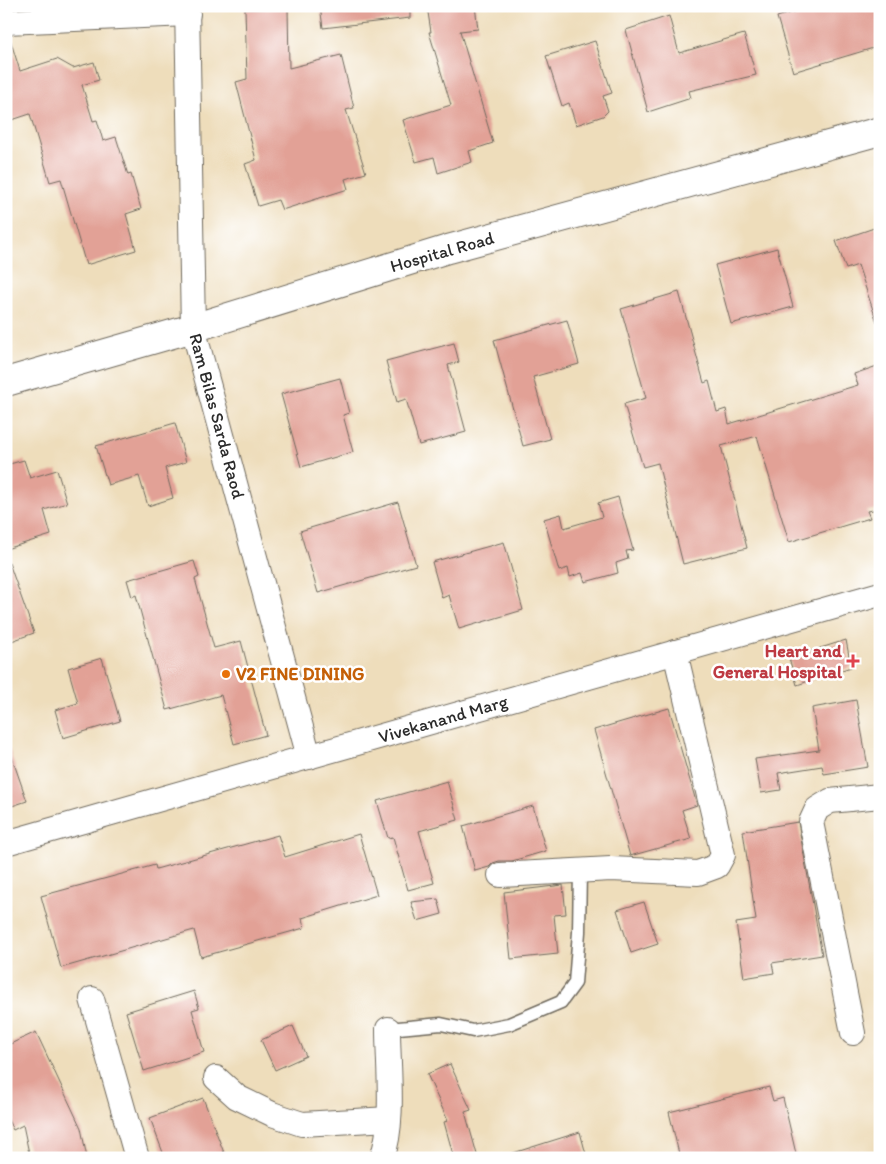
<svg xmlns="http://www.w3.org/2000/svg" width="886" height="1164" font-family="Itim,sans-serif">
  <style>
    .building { fill: #e2a196 }
    .lines { fill: none; stroke-linecap: round; stroke-linejoin: round }
    .service-casing { stroke: #6f695d; stroke-width: 15 }
    .minor-casing { stroke: #6f695d; stroke-width: 26 }
    .tertiary-casing { stroke: #6f695d; stroke-width: 30 }
    .service { stroke: #fff; stroke-width: 12 }
    .minor { stroke: #fff; stroke-width: 24 }
    .tertiary { stroke: #fff; stroke-width: 28 }
    .health-dot { fill: #e0444e; stroke: #fff; stroke-width: 2 }
    .food-dot { fill: #e8710a; stroke: #fff; stroke-width: 2 }
    .labels { text-anchor: middle; stroke-width: 5; stroke-linejoin: round; paint-order: stroke }
    .street-label { font-size: 18px; fill: #2b2b2b; stroke: #fff }
    .health-label { font-size: 18px; font-weight: bold; fill: #be3a42; stroke: #fff; text-anchor: end }
    .food-label { font-size: 18px; font-weight: bold; fill: #c56008; stroke: #fff; text-anchor: start }
  </style>
  <rect width="100%" height="100%" fill="#fff"/>
  <filter id="ink" filterUnits="userSpaceOnUse"><feTurbulence type="fractalNoise" baseFrequency=".02" numOctaves="2"/><feDisplacementMap in="SourceGraphic" scale="10" xChannelSelector="R" yChannelSelector="G"/><feConvolveMatrix kernelMatrix="1 2 1 2 8 2 1 2 1" color-interpolation-filters="sRGB"/></filter>
  <filter id="wash" filterUnits="userSpaceOnUse"><feTurbulence type="fractalNoise" baseFrequency=".0096" numOctaves="4" result="noise"/><feDisplacementMap in="SourceGraphic" scale="20" xChannelSelector="R" yChannelSelector="G"/><feGaussianBlur stdDeviation="1.12" result="paint"/><feColorMatrix in="noise" values="0 0 0 0 0 0 0 0 0 0 0 0 0 0 0 0 0 1.4 0 .05"/><feComposite in="paint" operator="in"/></filter>
  <g filter="url(#wash)">
    <rect width="100%" height="100%" fill="#edb"/>
    <g id="blocks">
      <g class="building">
        <polygon points="320,6 410,6 410,18 323,28"/>
        <polygon points="427,6 475,6 478,29 460,31 493,143 469,151 472,162 438,173 434,157 416,162 403,120 451,105 429,32 431,32"/>
        <polygon points="812,6 880,6 880,46 793,72 777,17"/>
        <polygon points="288,8 289,68 341,55 354,108 346,110 366,173 345,179 348,189 282,210 278,200 258,206 245,164 256,160 236,82 247,79 245,9"/>
        <polygon points="669,16 679,53 744,34 756,75 689,91 691,98 648,112 626,30"/>
        <polygon points="6,39 10,39 20,71 57,59 73,68 94,62 99,80 82,85 93,121 97,120 103,141 116,137 128,175 131,174 141,209 126,214 136,250 86,265 61,179 50,182 30,114 6,122"/>
        <polygon points="595,41 612,93 603,96 608,111 603,116 576,125 569,103 562,106 546,56"/>
        <polygon points="880,226 880,322 877,322 858,265 846,269 836,241"/>
        <polygon points="777,248 793,307 731,324 715,265"/>
        <polygon points="679,292 704,383 709,381 717,412 726,409 729,424 858,385 854,374 880,365 880,509 867,511 870,518 789,542 757,436 721,446 747,548 683,564 658,463 643,467 624,404 646,398 621,309"/>
        <polygon points="567,320 579,364 533,377 550,439 523,446 494,340"/>
        <polygon points="454,343 459,362 448,365 466,432 419,445 406,399 397,402 386,361"/>
        <polygon points="340,378 349,413 343,415 353,452 301,467 281,394"/>
        <polygon points="175,423 186,462 165,468 173,498 148,506 139,476 108,485 96,446"/>
        <polygon points="24,460 30,478 57,470 67,503 44,510 51,535 6,549 6,465"/>
        <polygon points="618,497 633,550 626,551 628,559 616,563 618,573 585,582 582,573 570,577 568,568 559,571 544,519 561,514 564,528 602,517 598,503"/>
        <polygon points="398,502 416,565 318,593 300,531"/>
        <polygon points="504,542 523,610 459,629 449,595 442,598 432,562"/>
        <polygon points="194,561 199,577 195,579 214,648 241,641 266,735 234,744 221,695 167,710 136,595 132,597 127,580"/>
        <polygon points="6,563 9,563 34,633 6,643"/>
        <polygon points="846,640 851,667 797,685 789,658"/>
        <polygon points="102,658 120,721 63,738 55,710 78,703 68,668"/>
        <polygon points="856,700 868,767 824,774 822,766 778,773 781,790 761,793 755,759 819,750 812,708"/>
        <polygon points="669,708 697,805 682,810 691,839 630,856 594,730"/>
        <polygon points="6,749 9,749 27,801 6,808"/>
        <polygon points="447,781 458,820 419,831 434,883 408,890 393,837 388,838 377,801"/>
        <polygon points="533,806 546,851 512,861 499,861 493,863 489,867 475,871 463,826"/>
        <polygon points="798,822 822,955 772,963 774,973 744,978 736,923 756,920 743,831"/>
        <polygon points="359,834 377,895 302,918 304,928 201,957 194,930 61,968 41,896 155,865 156,869 278,835 285,857"/>
        <polygon points="563,885 566,914 554,915 558,954 511,959 504,892"/>
        <polygon points="438,899 442,914 417,921 411,902"/>
        <polygon points="644,902 658,944 631,953 617,910"/>
        <polygon points="194,991 199,1008 192,1010 204,1052 144,1071 126,1012"/>
        <polygon points="293,1026 306,1056 275,1070 261,1040"/>
        <polygon points="36,1032 81,1128 87,1158 30,1158 23,1125 13,1130 6,1116 6,1046"/>
        <polygon points="450,1064 471,1110 465,1112 478,1158 454,1158 444,1122 448,1121 427,1074"/>
        <polygon points="769,1087 773,1101 783,1098 797,1158 680,1158 669,1112"/>
        <polygon points="203,1098 226,1158 165,1158 150,1118"/>
        <polygon points="580,1132 587,1158 510,1158 510,1154"/>
      </g>
    </g>
  </g>
  <g filter="url(#ink)">
    <use href="#blocks" fill-opacity="0" stroke="#6f695d" stroke-width="1"/>
    <g class="lines">
      <defs>
        <polyline id="service" points="388,1029 441,1024 473,1031 509,1024 561,1002 575,983 579,932 580,871"/>
        <g id="minor">
          <polyline points="187,6 193,328 309,757"/>
          <polyline points="6,22 188,14"/>
          <polyline points="6,843 880,594"/>
          <polyline points="500,875 611,869 698,873 717,866 723,855 675,652"/>
          <polyline points="92,999 137,1158"/>
          <polyline points="853,1033 811,822 817,809 830,801 880,796"/>
          <polyline points="216,1078 237,1097 272,1114 302,1124 389,1119"/>
          <path d="M382 1158C395 1123 388 1067 388 1029"/>
        </g>
        <polyline id="tertiary" points="6,382 193,328 448,249 880,131"/>
      </defs>
      <use href="#service" class="service-casing"/>
      <use href="#minor" class="minor-casing"/>
      <use href="#tertiary" class="tertiary-casing"/>
      <use href="#service" class="service"/>
      <use href="#minor" class="minor"/>
      <use href="#tertiary" class="tertiary"/>
    </g>
  </g>
  <path class="health-dot" d="M850.5 653.5h5v5h5v5h-5v5h-5v-5h-5v-5h5z"/>
  <circle class="food-dot" cx="226" cy="674" r="5"/>
  <g class="labels">
    <g class="street-label">
      <text transform="translate(442 252) rotate(-16)" y="6">Hospital Road</text>
      <text transform="translate(217 416) rotate(75)" y="6">Ram Bilas Sarda Raod</text>
      <text transform="translate(443 719) rotate(-16)" y="6">Vivekanand Marg</text>
    </g>
    <g class="health-label">
      <text x="842" y="657">Heart and<tspan x="842" dy="21">General Hospital</tspan></text>
    </g>
    <g class="food-label">
      <text x="236" y="680">V2 FINE DINING</text>
    </g>
  </g>
  <rect width="886" height="1164" fill="none" stroke="#fff" stroke-width="25"/>
</svg>
